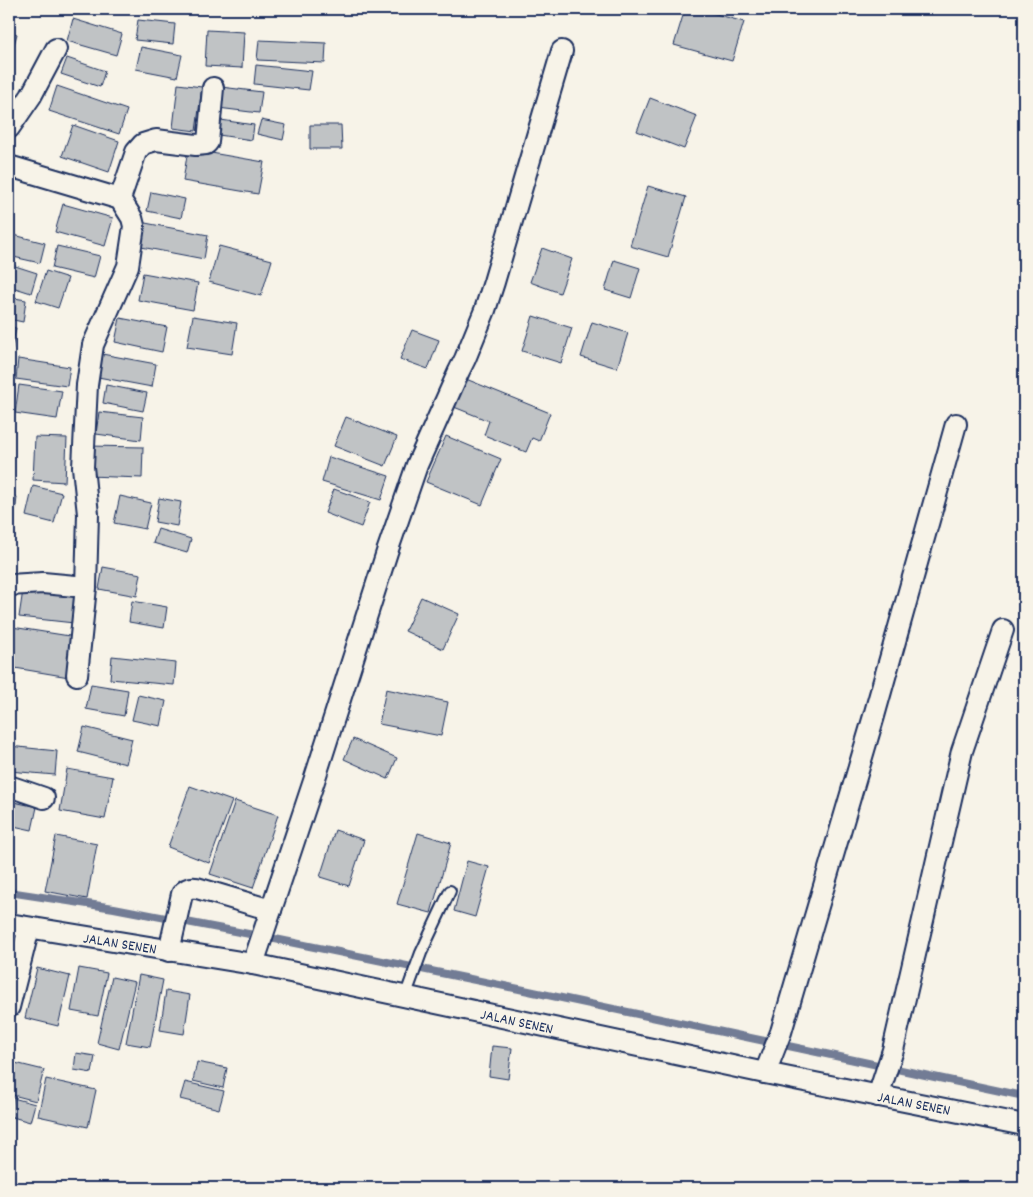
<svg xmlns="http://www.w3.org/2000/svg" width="1033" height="1197" font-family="Dekko,sans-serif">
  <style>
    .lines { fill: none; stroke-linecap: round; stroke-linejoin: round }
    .stream { stroke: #727c95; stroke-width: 8 }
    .building { fill: #c0c3c5; stroke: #1b2f5e }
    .service-casing { stroke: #1b2f5e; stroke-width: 14 }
    .minor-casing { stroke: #1b2f5e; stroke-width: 24 }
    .service { stroke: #f7f3e8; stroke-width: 10 }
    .minor { stroke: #f7f3e8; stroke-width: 20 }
    .labels { text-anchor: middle; stroke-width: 4; stroke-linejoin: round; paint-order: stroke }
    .street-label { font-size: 15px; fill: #1b2f5e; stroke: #f7f3e8 }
  </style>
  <rect width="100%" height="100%" fill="#f7f3e8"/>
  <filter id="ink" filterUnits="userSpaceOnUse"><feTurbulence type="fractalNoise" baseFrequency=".02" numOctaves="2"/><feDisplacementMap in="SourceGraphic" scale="10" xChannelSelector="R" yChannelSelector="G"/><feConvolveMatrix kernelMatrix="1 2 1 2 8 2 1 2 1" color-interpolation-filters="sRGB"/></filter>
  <g filter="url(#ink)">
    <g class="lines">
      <polyline class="stream" points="9,892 114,908 280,940 524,990 1024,1096"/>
    </g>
    <g class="building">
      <polygon points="685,9 698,9 744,22 732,61 674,45"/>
      <polygon points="73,19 122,34 116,55 67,41"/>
      <polygon points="138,20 175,24 173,44 135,40"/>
      <polygon points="207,30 244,32 242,68 205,66"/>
      <polygon points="9,31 17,34 9,62"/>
      <polygon points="259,40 326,43 325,63 257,60"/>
      <polygon points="141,47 182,55 177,77 136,69"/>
      <polygon points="67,58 105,71 100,87 61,74"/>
      <polygon points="256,65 312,71 309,90 254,84"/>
      <polygon points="178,84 202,87 196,131 173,128"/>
      <polygon points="57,86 127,110 119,134 49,111"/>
      <polygon points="221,87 262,92 259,113 218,108"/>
      <polygon points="650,98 697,116 684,149 637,131"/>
      <polygon points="214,119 254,125 252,140 212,134"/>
      <polygon points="261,120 286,125 283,140 257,134"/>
      <polygon points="73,125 119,141 109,172 62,156"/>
      <polygon points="310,125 341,125 342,149 310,149"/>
      <polygon points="188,149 264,162 258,194 183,181"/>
      <polygon points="648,186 686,197 668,257 630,246"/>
      <polygon points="151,192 185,199 181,218 147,211"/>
      <polygon points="63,204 113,218 105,246 55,232"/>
      <polygon points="140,222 208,235 204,259 136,246"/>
      <polygon points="10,234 45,243 40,263 9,256 9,241"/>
      <polygon points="57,246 100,256 94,278 52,268"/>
      <polygon points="219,246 272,260 261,296 209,282"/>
      <polygon points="542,248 572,259 560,293 530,282"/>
      <polygon points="614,260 640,268 631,298 605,290"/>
      <polygon points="9,264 37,273 31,293 9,286"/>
      <polygon points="46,271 68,278 58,308 36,301"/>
      <polygon points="143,273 198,283 193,310 138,300"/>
      <polygon points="9,297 26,300 23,322 9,319"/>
      <polygon points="193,316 237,323 232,354 187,347"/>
      <polygon points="533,316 572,328 561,363 522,351"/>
      <polygon points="120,318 167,327 162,352 115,342"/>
      <polygon points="592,322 628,333 617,368 581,357"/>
      <polygon points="9,327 16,328 11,353 9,353"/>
      <polygon points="412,330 439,340 428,369 400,359"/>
      <polygon points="102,354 156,364 152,387 98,377"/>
      <polygon points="18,359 70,367 67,386 16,379"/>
      <polygon points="466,379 550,413 539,441 532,438 526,452 484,435 489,421 454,407"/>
      <polygon points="19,385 62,391 57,419 15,413"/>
      <polygon points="106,385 147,393 143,411 103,403"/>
      <polygon points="99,412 143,417 141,440 96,434"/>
      <polygon points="346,417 397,437 385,466 334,446"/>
      <polygon points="446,436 501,459 482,505 426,482"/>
      <polygon points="35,437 67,438 65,482 33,480"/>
      <polygon points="89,446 143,447 142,478 88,476"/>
      <polygon points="329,457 389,476 381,500 322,482"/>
      <polygon points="33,486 62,493 54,523 26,516"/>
      <polygon points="334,489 370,502 361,527 325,513"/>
      <polygon points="9,496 17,497 14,524 9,523"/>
      <polygon points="120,496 151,503 145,529 114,523"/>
      <polygon points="159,498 181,502 177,526 155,522"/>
      <polygon points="158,529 191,539 187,553 153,543"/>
      <polygon points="103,567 141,574 137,596 99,589"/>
      <polygon points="23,590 77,596 74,623 19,617"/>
      <polygon points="421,597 459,614 443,649 405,631"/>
      <polygon points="132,601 167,607 164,628 129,622"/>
      <polygon points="12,627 76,637 69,677 9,667 9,649"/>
      <polygon points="112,656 176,663 174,685 110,679"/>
      <polygon points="91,684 128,690 124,716 86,709"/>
      <polygon points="386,689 448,702 441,736 379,724"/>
      <polygon points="138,695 166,701 161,726 132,720"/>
      <polygon points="84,727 132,739 126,764 78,752"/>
      <polygon points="353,739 397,758 388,779 344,759"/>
      <polygon points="9,746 57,751 55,775 9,771"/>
      <polygon points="67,769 113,777 105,819 60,811"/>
      <polygon points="190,786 232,801 209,863 168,847"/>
      <polygon points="9,801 37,807 32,830 9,825"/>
      <polygon points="235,801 278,815 253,888 210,874"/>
      <polygon points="335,830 364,840 349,886 320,877"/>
      <polygon points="418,833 451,843 431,913 397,904"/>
      <polygon points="56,836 97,844 87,899 45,891"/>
      <polygon points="467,861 489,867 475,917 454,911"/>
      <polygon points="37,968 70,976 58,1026 25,1018"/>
      <polygon points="79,968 107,973 98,1016 71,1011"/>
      <polygon points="139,975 163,980 150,1047 126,1043"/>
      <polygon points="112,977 135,982 119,1049 97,1043"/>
      <polygon points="166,991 190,995 184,1034 160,1030"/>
      <polygon points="492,1046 512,1048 508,1079 489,1076"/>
      <polygon points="76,1053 95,1056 92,1073 74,1070"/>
      <polygon points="197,1062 227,1068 223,1088 193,1081"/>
      <polygon points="15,1063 44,1070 36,1101 9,1094 9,1087"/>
      <polygon points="46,1079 96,1090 88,1127 38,1116"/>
      <polygon points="185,1082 224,1091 219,1109 180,1099"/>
      <polygon points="13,1098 35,1104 30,1122 9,1116"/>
    </g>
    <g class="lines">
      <defs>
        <polyline id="service" points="405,997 421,953 450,891"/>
        <g id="minor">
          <polyline points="9,128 31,96 56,49"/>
          <polyline points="9,166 120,199 132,218 134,226 128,266 93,345 87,385 83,467 88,514 86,587 43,583 9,585"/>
          <polyline points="120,199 136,152 143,144 156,140 196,145 206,144 208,142 213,88"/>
          <polyline points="77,675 86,587"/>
          <polyline points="9,786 44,798"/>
          <polyline points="9,924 253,964 765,1073 1024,1125"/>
          <path d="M169 951 182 894C186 888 191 887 197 888L271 910"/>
          <polyline points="253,964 314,781 387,552 417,465 459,371 465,359 485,310 494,282 562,51"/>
          <polyline points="9,1007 29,928"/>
          <polyline points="765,1073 781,1032 874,716 956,424"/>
          <polyline points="878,1096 893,1050 962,751 1003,630"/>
        </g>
      </defs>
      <use href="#service" class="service-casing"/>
      <use href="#minor" class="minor-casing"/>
      <use href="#service" class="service"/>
      <use href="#minor" class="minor"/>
    </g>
  </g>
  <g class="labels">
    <g class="street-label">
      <text transform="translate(120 943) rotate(9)" y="5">JALAN SENEN</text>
      <text transform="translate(517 1021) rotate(12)" y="5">JALAN SENEN</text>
      <text transform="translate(914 1103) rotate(11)" y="5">JALAN SENEN</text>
    </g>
  </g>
  <rect width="1033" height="1197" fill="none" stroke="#f7f3e8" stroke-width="30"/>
  <rect x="15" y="15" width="1003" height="1167" fill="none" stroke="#1b2f5e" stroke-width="2" filter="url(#ink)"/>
</svg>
